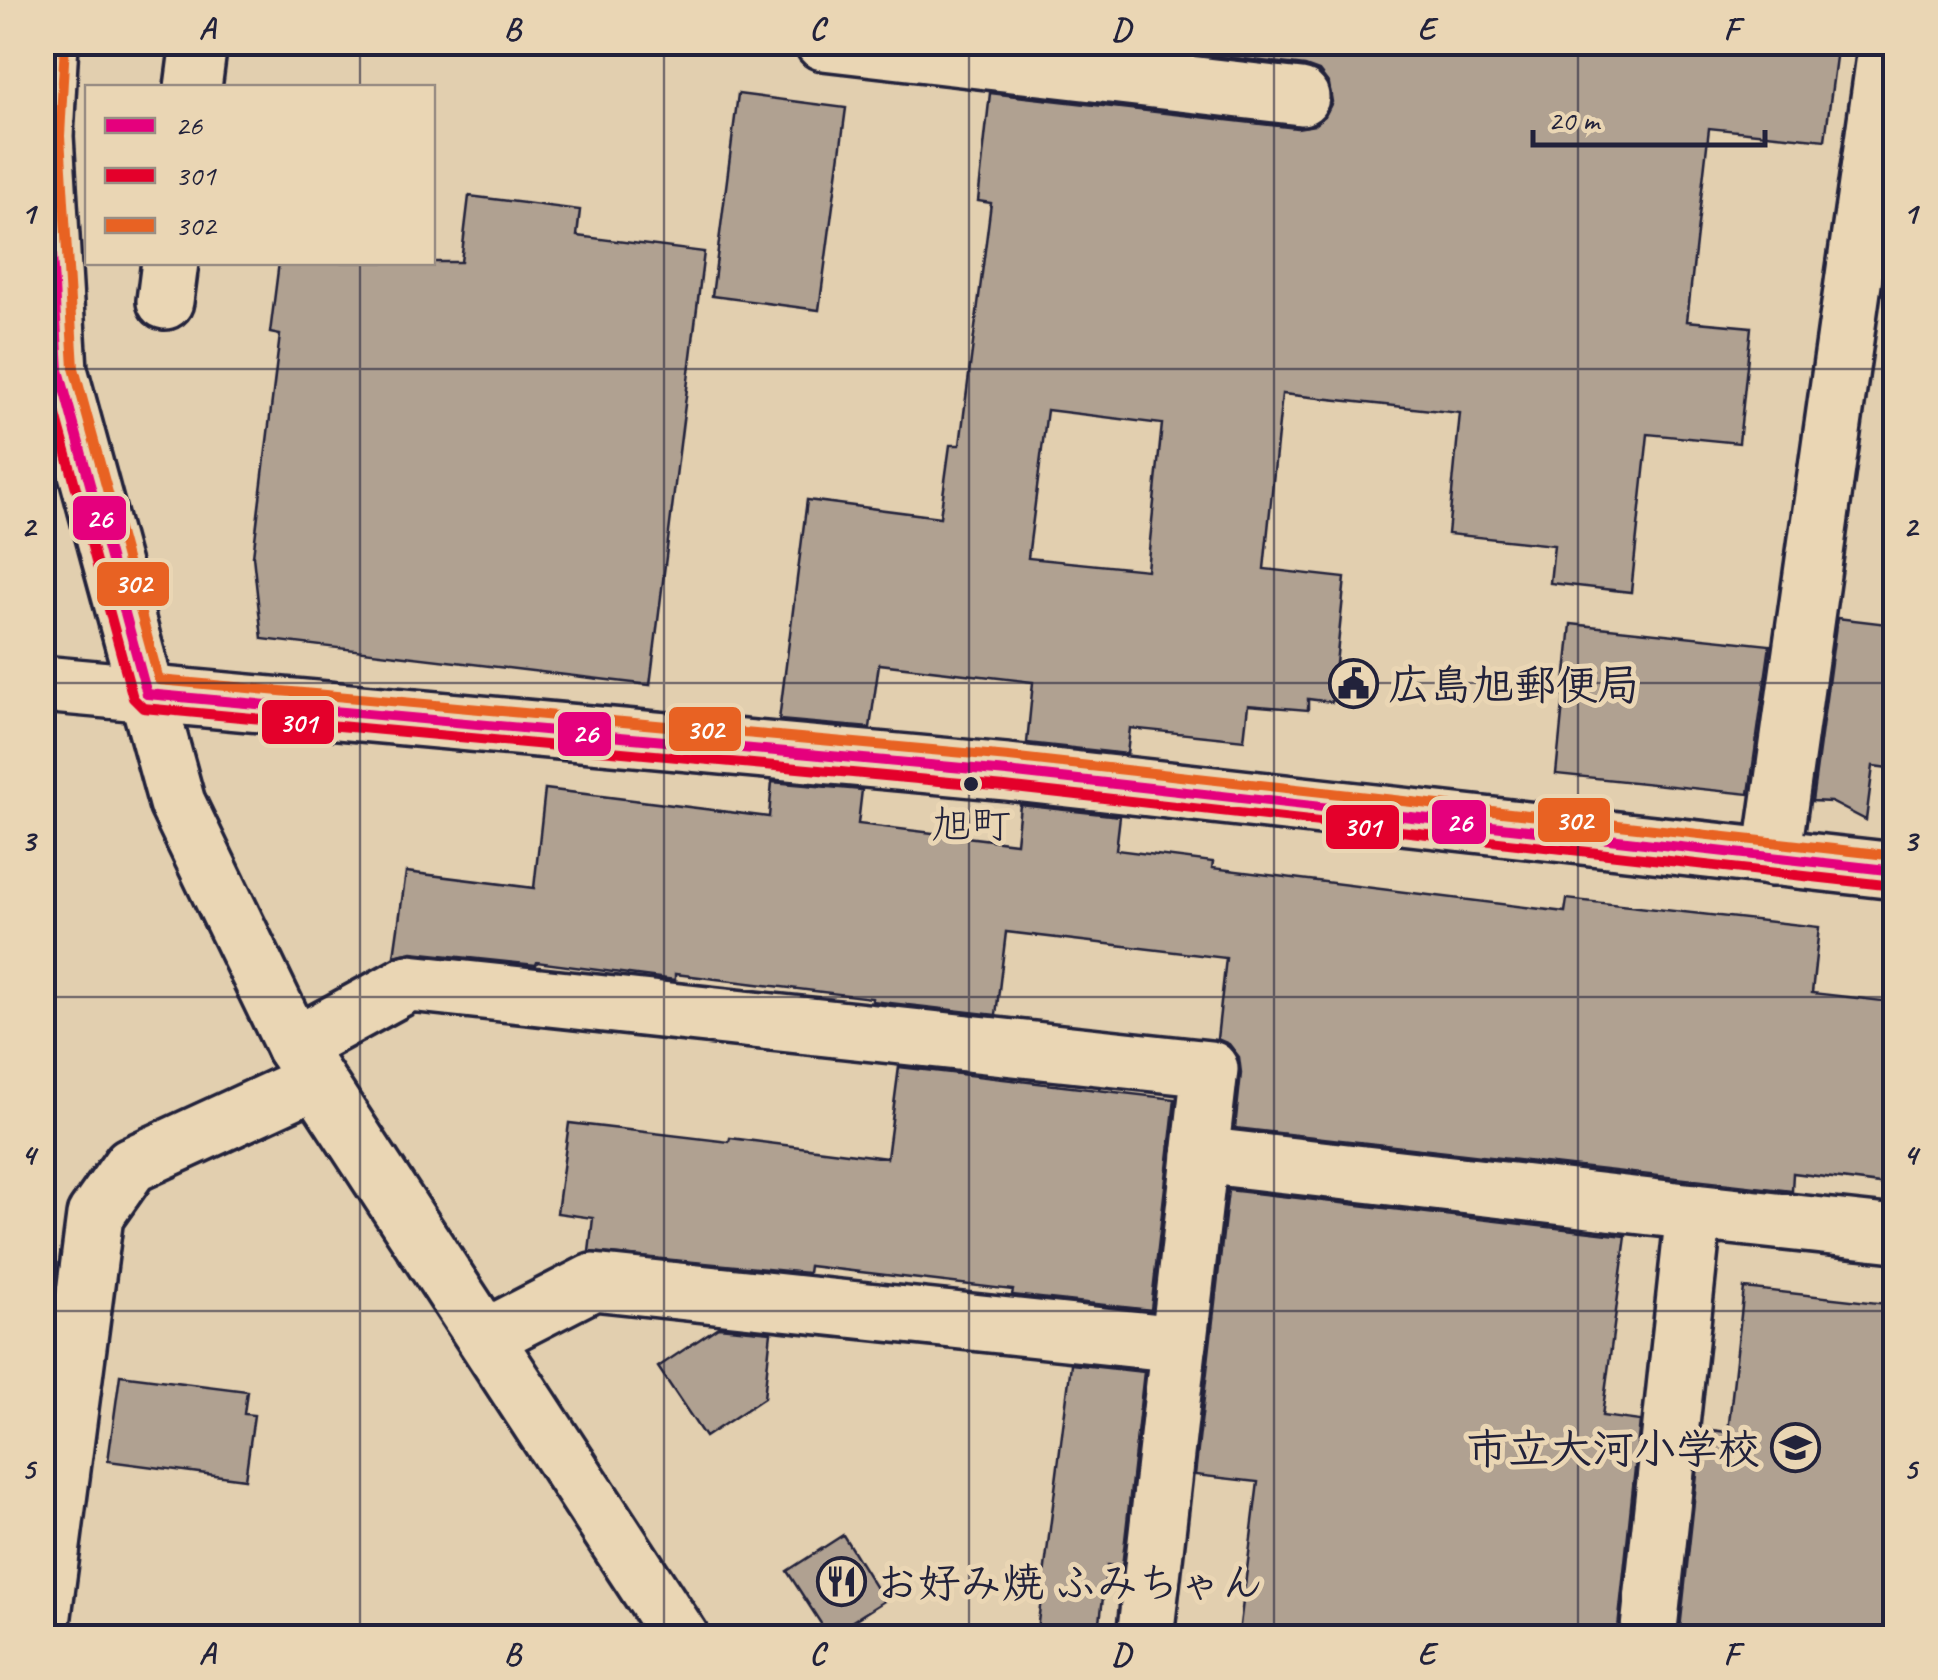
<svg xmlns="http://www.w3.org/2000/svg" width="1938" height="1680" font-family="Caveat,'Klee One',sans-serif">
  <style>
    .building { fill: #b0a191; stroke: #22223b; stroke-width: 2.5; fill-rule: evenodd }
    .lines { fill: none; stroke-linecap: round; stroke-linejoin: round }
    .minor-casing { stroke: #22223b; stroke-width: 62 }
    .tertiary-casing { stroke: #22223b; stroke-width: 62 }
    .minor { stroke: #ead6b4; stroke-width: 55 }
    .tertiary { stroke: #ead6b4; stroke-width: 55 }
    .bus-1-casing { stroke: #ead6b4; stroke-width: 18 }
    .bus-2-casing { stroke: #ead6b4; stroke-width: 18 }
    .bus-3-casing { stroke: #ead6b4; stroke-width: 18 }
    .bus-1 { stroke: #e5007d; stroke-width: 10 }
    .bus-2 { stroke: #e4002b; stroke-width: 10 }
    .bus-3 { stroke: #e86223; stroke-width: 10 }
    .grid { fill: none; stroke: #22223b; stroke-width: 2.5; stroke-opacity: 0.55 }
    .bus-dot { fill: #22223b; stroke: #ead6b4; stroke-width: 4 }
    .labels { text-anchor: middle; stroke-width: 10; stroke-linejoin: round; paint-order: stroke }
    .bus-label { font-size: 40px; fill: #22223b; stroke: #ead6b4 }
    .poi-label { font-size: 42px; font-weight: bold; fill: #22223b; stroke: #ead6b4; text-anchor: start }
    .line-badge { stroke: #ead6b4; stroke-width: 4 }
    .badge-label { font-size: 28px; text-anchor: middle; font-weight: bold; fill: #fff }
    .neatline { fill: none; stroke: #22223b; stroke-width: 4 }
    .grid-label { font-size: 32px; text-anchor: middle; font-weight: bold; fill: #22223b }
  </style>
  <rect width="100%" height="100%" fill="#e2cfaf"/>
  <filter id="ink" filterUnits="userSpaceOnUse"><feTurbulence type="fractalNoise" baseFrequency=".01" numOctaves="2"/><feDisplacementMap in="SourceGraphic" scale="20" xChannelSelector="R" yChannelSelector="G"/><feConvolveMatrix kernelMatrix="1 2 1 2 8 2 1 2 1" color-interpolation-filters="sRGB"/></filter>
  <g filter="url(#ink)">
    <g class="building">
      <path d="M1101 42H1838L1825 140 1709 128 1687 321 1751 327 1739 443 1648 434 1631 592 1550 583 1554 545 1448 534 1460 413 1282 394 1264 569 1345 578 1332 702 1308 699V710L1248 705 1244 740 1130 728 1127 754 1027 743 1033 682 879 664 870 728 779 720 807 500 940 517 950 445H960L991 203 978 201 990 93 1297 128 1314 125 1325 116 1332 102 1329 84 1319 71 1305 66ZM1047 410 1162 424 1147 570 1028 558Z"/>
      <polygon points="738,94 846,108 819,310 712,296"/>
      <polygon points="469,196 580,210 577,236 704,252 650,685 262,639 253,556 280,335 270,333 279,262 461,262"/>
      <polygon points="1837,618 1896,625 1896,769 1873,766 1866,820 1831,802 1812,801"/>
      <polygon points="1571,624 1770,645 1749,794 1556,774"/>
      <polygon points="772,782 862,790 858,824 1016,843 1020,805 1120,816 1116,850 1213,862 1212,868 1565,912 1567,899 1819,927 1812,993 1892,1002 1885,1072 1896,1074 1896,1186 1793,1173 1792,1191 1235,1128 1241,1073 1239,1057 1229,1044 1217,1039 1226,958 1006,932 996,1015 872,1001 872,998 675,974 675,980 537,962 536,965 412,952 394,956 406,872 534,888 545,789 769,817"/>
      <polygon points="899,1067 1175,1099 1151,1310 1012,1295 1013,1290 809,1266 808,1273 589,1252 593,1218 557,1213 569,1123 729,1142 730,1138 887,1158"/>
      <polygon points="1228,1190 1626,1236 1602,1416 1640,1421 1617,1638 1273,1638 1239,1633 1258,1482 1195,1475"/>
      <polygon points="1744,1288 1896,1305 1896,1638 1679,1638 1702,1429 1728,1432"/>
      <polygon points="718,1327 771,1332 764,1398 705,1437 658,1367"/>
      <polygon points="1071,1364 1144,1372 1122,1567 1107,1565 1098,1638 1036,1638"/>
      <polygon points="120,1375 247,1391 244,1414 254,1415 245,1479 108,1461"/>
      <polygon points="843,1535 884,1601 829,1636 787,1571"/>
    </g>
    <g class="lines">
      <defs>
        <g id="minor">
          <polyline points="823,42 1301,97"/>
          <polyline points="193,88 199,42"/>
          <polyline points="165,301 170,262"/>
          <polyline points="147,694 177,803 294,1046 681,1638"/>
          <polyline points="1772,858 1887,42"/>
          <polyline points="294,1046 409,983 1210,1069 1145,1638"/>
          <polyline points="1200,1155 1694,1212"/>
          <polyline points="486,1337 593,1282 1179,1344"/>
          <polyline points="42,1623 95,1216 131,1165 314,1081"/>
          <polyline points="1648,1638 1694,1212 1896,1234"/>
        </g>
        <g id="tertiary">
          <polyline points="50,42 45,136 59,370 147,694"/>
          <polyline points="42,684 1007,772 1896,871"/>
        </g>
      </defs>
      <use href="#minor" class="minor-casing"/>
      <use href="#tertiary" class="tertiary-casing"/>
      <use href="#minor" class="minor"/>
      <use href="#tertiary" class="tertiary"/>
      <defs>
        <g id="bus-1">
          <polyline points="50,42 45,136 59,370 147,694"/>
          <polyline points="147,694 1007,772 1896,871"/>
        </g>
        <polyline id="bus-2" points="42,345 45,374 133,698 143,708 1005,787 1894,886"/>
        <polyline id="bus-3" points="65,43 60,136 74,368 159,680 1009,757 1896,856"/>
      </defs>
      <use href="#bus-1" class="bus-1-casing"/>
      <use href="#bus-2" class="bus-2-casing"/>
      <use href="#bus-3" class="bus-3-casing"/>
      <use href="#bus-1" class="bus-1"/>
      <use href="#bus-2" class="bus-2"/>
      <use href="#bus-3" class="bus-3"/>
    </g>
  </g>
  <path class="grid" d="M360 42V88M664 42V1638M969 42V1638M1274 42V1638M1578 42V1638M360 262V1638M42 369H1896M42 683H1896M42 997H1896M42 1311H1896"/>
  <defs>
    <symbol id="civic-ring" viewBox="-11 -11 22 22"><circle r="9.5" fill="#ead6b4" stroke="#22223b" stroke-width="1.5"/><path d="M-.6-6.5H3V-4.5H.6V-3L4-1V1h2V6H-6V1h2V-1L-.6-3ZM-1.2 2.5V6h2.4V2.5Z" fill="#22223b"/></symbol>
    <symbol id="school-ring" viewBox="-11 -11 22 22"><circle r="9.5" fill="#ead6b4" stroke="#22223b" stroke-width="1.5"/><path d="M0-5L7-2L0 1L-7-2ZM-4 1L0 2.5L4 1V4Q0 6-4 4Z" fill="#22223b"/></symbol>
    <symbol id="restaurant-ring" viewBox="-11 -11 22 22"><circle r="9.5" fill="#ead6b4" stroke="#22223b" stroke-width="1.5"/><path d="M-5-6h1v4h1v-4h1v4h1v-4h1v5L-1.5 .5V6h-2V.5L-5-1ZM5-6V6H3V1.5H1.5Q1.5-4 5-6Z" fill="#22223b"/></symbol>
  </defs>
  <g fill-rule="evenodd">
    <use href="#civic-ring" x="1326" y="656" width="55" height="55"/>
    <use href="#school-ring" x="1768" y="1420" width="55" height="55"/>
    <use href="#restaurant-ring" x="814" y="1554" width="55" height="55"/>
  </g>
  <circle class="bus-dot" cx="971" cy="784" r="9"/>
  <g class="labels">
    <g class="bus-label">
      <text x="971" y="838">旭町</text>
    </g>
    <g class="poi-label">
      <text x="1388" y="699">広島旭郵便局</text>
      <text x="1760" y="1463" text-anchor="end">市立大河小学校</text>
      <text x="876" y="1597">お好み焼 ふみちゃん</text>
    </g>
  </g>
  <g class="line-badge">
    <rect x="71" y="494" width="57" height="48" rx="10" fill="#e5007d"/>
    <rect x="95" y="560" width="76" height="48" rx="10" fill="#e86223"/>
    <rect x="260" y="698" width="76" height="48" rx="10" fill="#e4002b"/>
    <rect x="667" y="705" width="76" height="48" rx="10" fill="#e86223"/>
    <rect x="556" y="710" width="57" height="48" rx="10" fill="#e5007d"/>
    <rect x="1536" y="796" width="76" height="48" rx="10" fill="#e86223"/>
    <rect x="1430" y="798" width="58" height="48" rx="10" fill="#e5007d"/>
    <rect x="1324" y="803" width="77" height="48" rx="10" fill="#e4002b"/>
  </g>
  <g class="badge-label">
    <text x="99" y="528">26</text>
    <text x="133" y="593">302</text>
    <text x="298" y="732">301</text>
    <text x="705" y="739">302</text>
    <text x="585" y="743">26</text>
    <text x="1574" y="830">302</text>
    <text x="1459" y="832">26</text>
    <text x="1362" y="836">301</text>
  </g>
  <rect width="1938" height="1680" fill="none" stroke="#ead6b4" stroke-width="110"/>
  <rect x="85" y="85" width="350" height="180" fill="#ead6b4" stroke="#9a8e84" stroke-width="2.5"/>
  <rect x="105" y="118" width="50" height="15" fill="#e5007d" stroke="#9a8e84" stroke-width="2.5"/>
  <text x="175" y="135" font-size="30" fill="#22223b">26</text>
  <rect x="105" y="168" width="50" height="15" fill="#e4002b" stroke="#9a8e84" stroke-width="2.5"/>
  <text x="175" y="185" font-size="30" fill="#22223b">301</text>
  <rect x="105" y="218" width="50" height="15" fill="#e86223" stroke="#9a8e84" stroke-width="2.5"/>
  <text x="175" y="235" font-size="30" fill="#22223b">302</text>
  <path d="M1533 130v15h232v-15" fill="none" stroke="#22223b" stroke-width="5"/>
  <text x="1548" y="130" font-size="30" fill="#22223b" stroke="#ead6b4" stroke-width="8" paint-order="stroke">20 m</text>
  <rect x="55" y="55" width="1828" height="1570" class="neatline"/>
  <g class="grid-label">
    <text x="207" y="39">A</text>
    <text x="512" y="39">B</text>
    <text x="817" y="39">C</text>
    <text x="1121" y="39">D</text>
    <text x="1426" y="39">E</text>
    <text x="1731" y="39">F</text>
    <text x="28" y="223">1</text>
    <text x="1910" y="223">1</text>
    <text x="28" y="537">2</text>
    <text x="1910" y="537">2</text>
    <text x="28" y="851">3</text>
    <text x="1910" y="851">3</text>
    <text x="28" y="1165">4</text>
    <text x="1910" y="1165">4</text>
    <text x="28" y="1479">5</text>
    <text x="1910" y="1479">5</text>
    <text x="207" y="1664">A</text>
    <text x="512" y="1664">B</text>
    <text x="817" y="1664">C</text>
    <text x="1121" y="1664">D</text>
    <text x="1426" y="1664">E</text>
    <text x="1731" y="1664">F</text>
  </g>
</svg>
